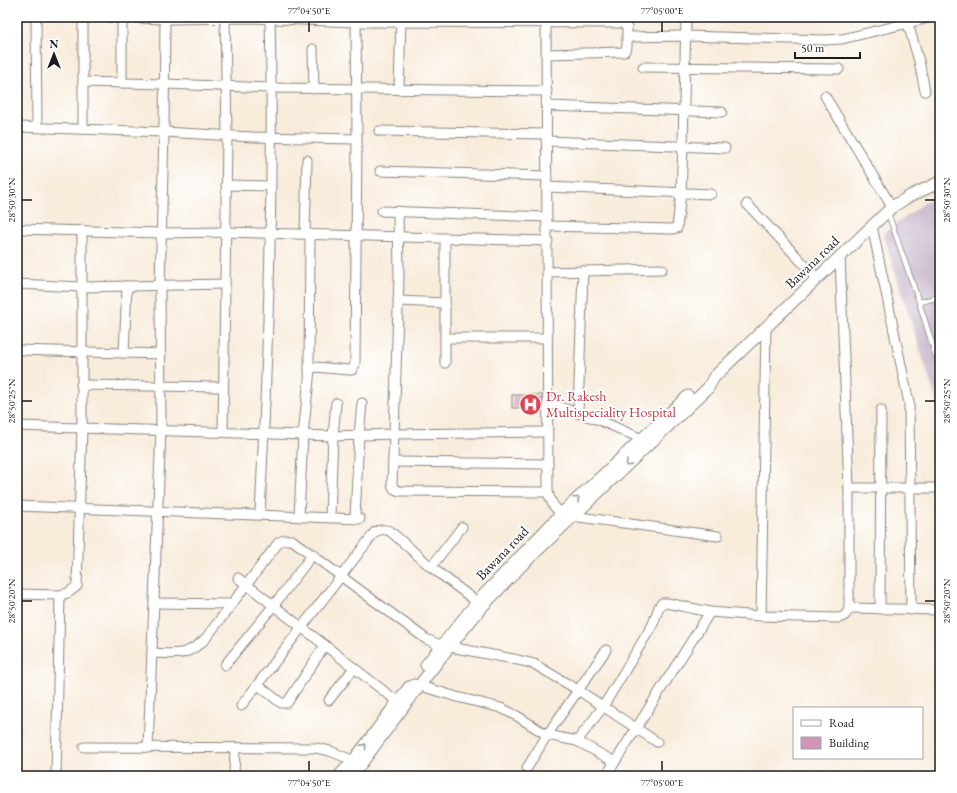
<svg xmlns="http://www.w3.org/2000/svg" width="957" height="793" font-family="'EB Garamond',serif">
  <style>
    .industrial { fill: #cebed0 }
    .building { fill: #d294b5 }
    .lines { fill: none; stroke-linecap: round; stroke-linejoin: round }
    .service-casing { stroke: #8a847c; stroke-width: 6 }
    .minor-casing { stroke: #8a847c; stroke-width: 11 }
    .tertiary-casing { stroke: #8a847c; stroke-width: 13 }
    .service { stroke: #fff; stroke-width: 4.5 }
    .minor { stroke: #fff; stroke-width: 9 }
    .tertiary { stroke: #fff; stroke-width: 11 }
    .oneway { stroke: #999 }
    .ticks { fill: none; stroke: #1c1c1c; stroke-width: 1.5 }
    .labels { text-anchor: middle; stroke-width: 4; stroke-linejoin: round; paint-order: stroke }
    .street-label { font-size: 14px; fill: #1c1c1c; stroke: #fff }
    .health-label { font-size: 14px; fill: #be3a42; stroke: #fff; text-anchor: start }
    .neatline { fill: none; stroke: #1c1c1c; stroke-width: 1.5 }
    .ticks-label { font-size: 10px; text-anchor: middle; fill: #1c1c1c }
  </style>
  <rect width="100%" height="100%" fill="#fff"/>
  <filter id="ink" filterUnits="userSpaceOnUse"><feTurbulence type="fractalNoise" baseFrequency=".025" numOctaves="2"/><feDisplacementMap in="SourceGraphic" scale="8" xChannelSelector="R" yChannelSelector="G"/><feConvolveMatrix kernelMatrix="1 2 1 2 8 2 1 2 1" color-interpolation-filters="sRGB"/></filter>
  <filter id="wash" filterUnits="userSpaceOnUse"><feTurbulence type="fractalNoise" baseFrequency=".012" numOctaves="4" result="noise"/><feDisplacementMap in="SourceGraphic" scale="16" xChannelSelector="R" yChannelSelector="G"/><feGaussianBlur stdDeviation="0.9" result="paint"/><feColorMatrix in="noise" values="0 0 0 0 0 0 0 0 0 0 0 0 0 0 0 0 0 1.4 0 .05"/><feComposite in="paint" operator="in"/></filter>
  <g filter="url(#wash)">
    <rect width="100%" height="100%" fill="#f8ecdb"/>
    <polygon class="industrial" points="940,197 940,412 883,234 924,203"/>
    <g id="blocks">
      <rect class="building" x="512" y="395" width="32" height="13"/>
    </g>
  </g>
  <g filter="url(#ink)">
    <use href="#blocks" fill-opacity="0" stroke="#8a847c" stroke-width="1"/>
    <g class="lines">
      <defs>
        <g id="service">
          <polyline points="888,213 919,302 940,369"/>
          <polyline points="919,302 940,297"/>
        </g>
        <g id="minor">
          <polyline points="36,17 37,127"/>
          <polyline points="108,17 165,19 250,18 356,22 621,23 624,24 627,28 627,47 624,52 547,54"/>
          <path d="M546 17 548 492C553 509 556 511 572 516L718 536"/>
          <polyline points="908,24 919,61 925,91"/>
          <polyline points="628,37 686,36 824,40 842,39 933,17"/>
          <polyline points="313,49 314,89"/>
          <polyline points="643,67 839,69"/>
          <polyline points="83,82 164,84 272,88 547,91"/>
          <polyline points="122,83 122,18"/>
          <polyline points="399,90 401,17"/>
          <polyline points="825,96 892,207"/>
          <polyline points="547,106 722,112"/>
          <polyline points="17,127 164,132 252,137 357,139"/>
          <polyline points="83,129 83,17"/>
          <polyline points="379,131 546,134"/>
          <polyline points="546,141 725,148"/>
          <polyline points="380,171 547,176"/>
          <polyline points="226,185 270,186"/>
          <polyline points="547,187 711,194"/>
          <polyline points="747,204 817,278"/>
          <polyline points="382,211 547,217"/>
          <polyline points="547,226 672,229 677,228 681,193 683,146 686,17"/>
          <polyline points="872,226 909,403 911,610"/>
          <polyline points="17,229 161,233 226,232 548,241"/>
          <polyline points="305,234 307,160"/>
          <polyline points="445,238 445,363"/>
          <polyline points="548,272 662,269"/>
          <polyline points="17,284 81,287 225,284"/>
          <polyline points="398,301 445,303"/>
          <polyline points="445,338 548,338"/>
          <polyline points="17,350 161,354"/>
          <polyline points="124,353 127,286"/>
          <polyline points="309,373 310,234"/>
          <polyline points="81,385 223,387"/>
          <polyline points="548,403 599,420 642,439"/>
          <polyline points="578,413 583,271"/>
          <polyline points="17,426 333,436 394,434 399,277 398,211"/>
          <polyline points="223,432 227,136 225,17"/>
          <path d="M547 432 394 434 392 483C393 489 395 490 400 491L548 492"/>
          <polyline points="393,462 548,464"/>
          <polyline points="849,488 940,488"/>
          <polyline points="17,506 360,519"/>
          <path d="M260 514C268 349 274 184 270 19"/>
          <polyline points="299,516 303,435 310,370 315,367 349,370 352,370 355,364 357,139 356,17"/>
          <polyline points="330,517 333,436 336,403"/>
          <polyline points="355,518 359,435 362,403"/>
          <polyline points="431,567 462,527"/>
          <polyline points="238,578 398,702"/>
          <polyline points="17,594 60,595 68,593 77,586 82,428 82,230"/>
          <polyline points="154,603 232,604"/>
          <polyline points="849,608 940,610"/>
          <polyline points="880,609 881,410"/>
          <polyline points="761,616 766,327"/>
          <path d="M152 653C177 654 187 657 206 638L279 542 284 540H292L426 639 440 645 518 660 534 664 578 690 657 742"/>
          <polyline points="225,665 274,605 313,554"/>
          <polyline points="414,684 457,697 501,708 517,716 547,735 577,741 615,762"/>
          <polyline points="258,685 281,703 287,703 325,645"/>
          <polyline points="329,700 354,668"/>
          <path d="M241 706 375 532C380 529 384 529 390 531L431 567 477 602"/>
          <path d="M577 741 603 707 653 624 659 607 662 603H667L710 612 761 616 838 618C845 617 847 614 849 608V488L840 256"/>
          <polyline points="84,747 316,748 330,751 359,763"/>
          <polyline points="148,748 161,430 160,286 164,132 165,19"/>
          <polyline points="527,768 547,735 606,650"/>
          <polyline points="56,776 60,595"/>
          <polyline points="234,776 235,748"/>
          <polyline points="606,776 710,612"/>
        </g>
        <g id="tertiary">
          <polyline points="426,665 477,602 562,513 688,396"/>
          <polyline points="339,776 354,760 409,687"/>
          <polyline points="352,776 419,686 449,647 482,607 521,566 708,388 714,377 892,207 910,196 940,182"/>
        </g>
      </defs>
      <use href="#service" class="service-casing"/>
      <use href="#minor" class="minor-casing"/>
      <use href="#tertiary" class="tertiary-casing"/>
      <use href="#service" class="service"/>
      <use href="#minor" class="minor"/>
      <use href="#tertiary" class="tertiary"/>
    </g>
    <defs><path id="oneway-chevron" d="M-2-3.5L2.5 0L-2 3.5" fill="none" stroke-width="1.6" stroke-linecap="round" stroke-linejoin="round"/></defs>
    <g class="oneway">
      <use href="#oneway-chevron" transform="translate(628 464) rotate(137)"/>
      <use href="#oneway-chevron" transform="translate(577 499) rotate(-43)"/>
      <use href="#oneway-chevron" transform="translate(364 746) rotate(-52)"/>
    </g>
  </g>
  <path class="ticks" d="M309 22V32M662 22V32M22 200H32M925 200H935M22 401H32M925 401H935M22 601H32M925 601H935M309 761V771M662 761V771"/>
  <defs>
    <symbol id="hospital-disc" viewBox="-11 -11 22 22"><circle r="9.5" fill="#e0444e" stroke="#fff"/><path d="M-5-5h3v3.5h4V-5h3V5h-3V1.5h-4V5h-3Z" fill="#fff"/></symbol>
  </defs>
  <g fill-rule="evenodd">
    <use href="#hospital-disc" x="518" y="392" width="25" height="25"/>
  </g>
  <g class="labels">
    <g class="street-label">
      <text transform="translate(812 262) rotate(-44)" y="5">Bawana road</text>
      <text transform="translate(502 553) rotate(-46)" y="5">Bawana road</text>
    </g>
    <g class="health-label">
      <text x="546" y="401">Dr. Rakesh<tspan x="546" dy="16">Multispeciality Hospital</tspan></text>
    </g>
  </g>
  <rect width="957" height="793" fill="none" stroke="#fff" stroke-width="44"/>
  <rect x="793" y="707" width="130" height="52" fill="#ffffff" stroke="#a4a4a4"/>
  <rect x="801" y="720" width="20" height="6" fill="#ffffff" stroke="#a4a4a4"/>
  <text x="829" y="727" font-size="12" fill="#1c1c1c">Road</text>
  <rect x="801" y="737" width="20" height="12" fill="#d294b5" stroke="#a4a4a4"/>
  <text x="829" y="747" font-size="12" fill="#1c1c1c">Building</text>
  <g transform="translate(54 54)" stroke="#ffffff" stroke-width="3" paint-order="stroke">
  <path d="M0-3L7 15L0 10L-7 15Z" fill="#1c1c1c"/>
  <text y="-6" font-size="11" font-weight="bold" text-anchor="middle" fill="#1c1c1c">N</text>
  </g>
  <path d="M795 52v6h65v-6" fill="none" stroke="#1c1c1c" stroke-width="2"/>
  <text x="801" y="52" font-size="12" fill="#1c1c1c" stroke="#ffffff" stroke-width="3" paint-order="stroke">50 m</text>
  <rect x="22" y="22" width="913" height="749" class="neatline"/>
  <g class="ticks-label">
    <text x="309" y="14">77°04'50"E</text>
    <text x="662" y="14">77°05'00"E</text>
    <text transform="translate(11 200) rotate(-90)" y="4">28°50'30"N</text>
    <text transform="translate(946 200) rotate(-90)" y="4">28°50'30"N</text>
    <text transform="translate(11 401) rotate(-90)" y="4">28°50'25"N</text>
    <text transform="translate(946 401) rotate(-90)" y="4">28°50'25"N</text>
    <text transform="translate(11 601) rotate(-90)" y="4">28°50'20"N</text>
    <text transform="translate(946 601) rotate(-90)" y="4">28°50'20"N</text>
    <text x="309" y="786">77°04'50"E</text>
    <text x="662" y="786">77°05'00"E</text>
  </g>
</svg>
